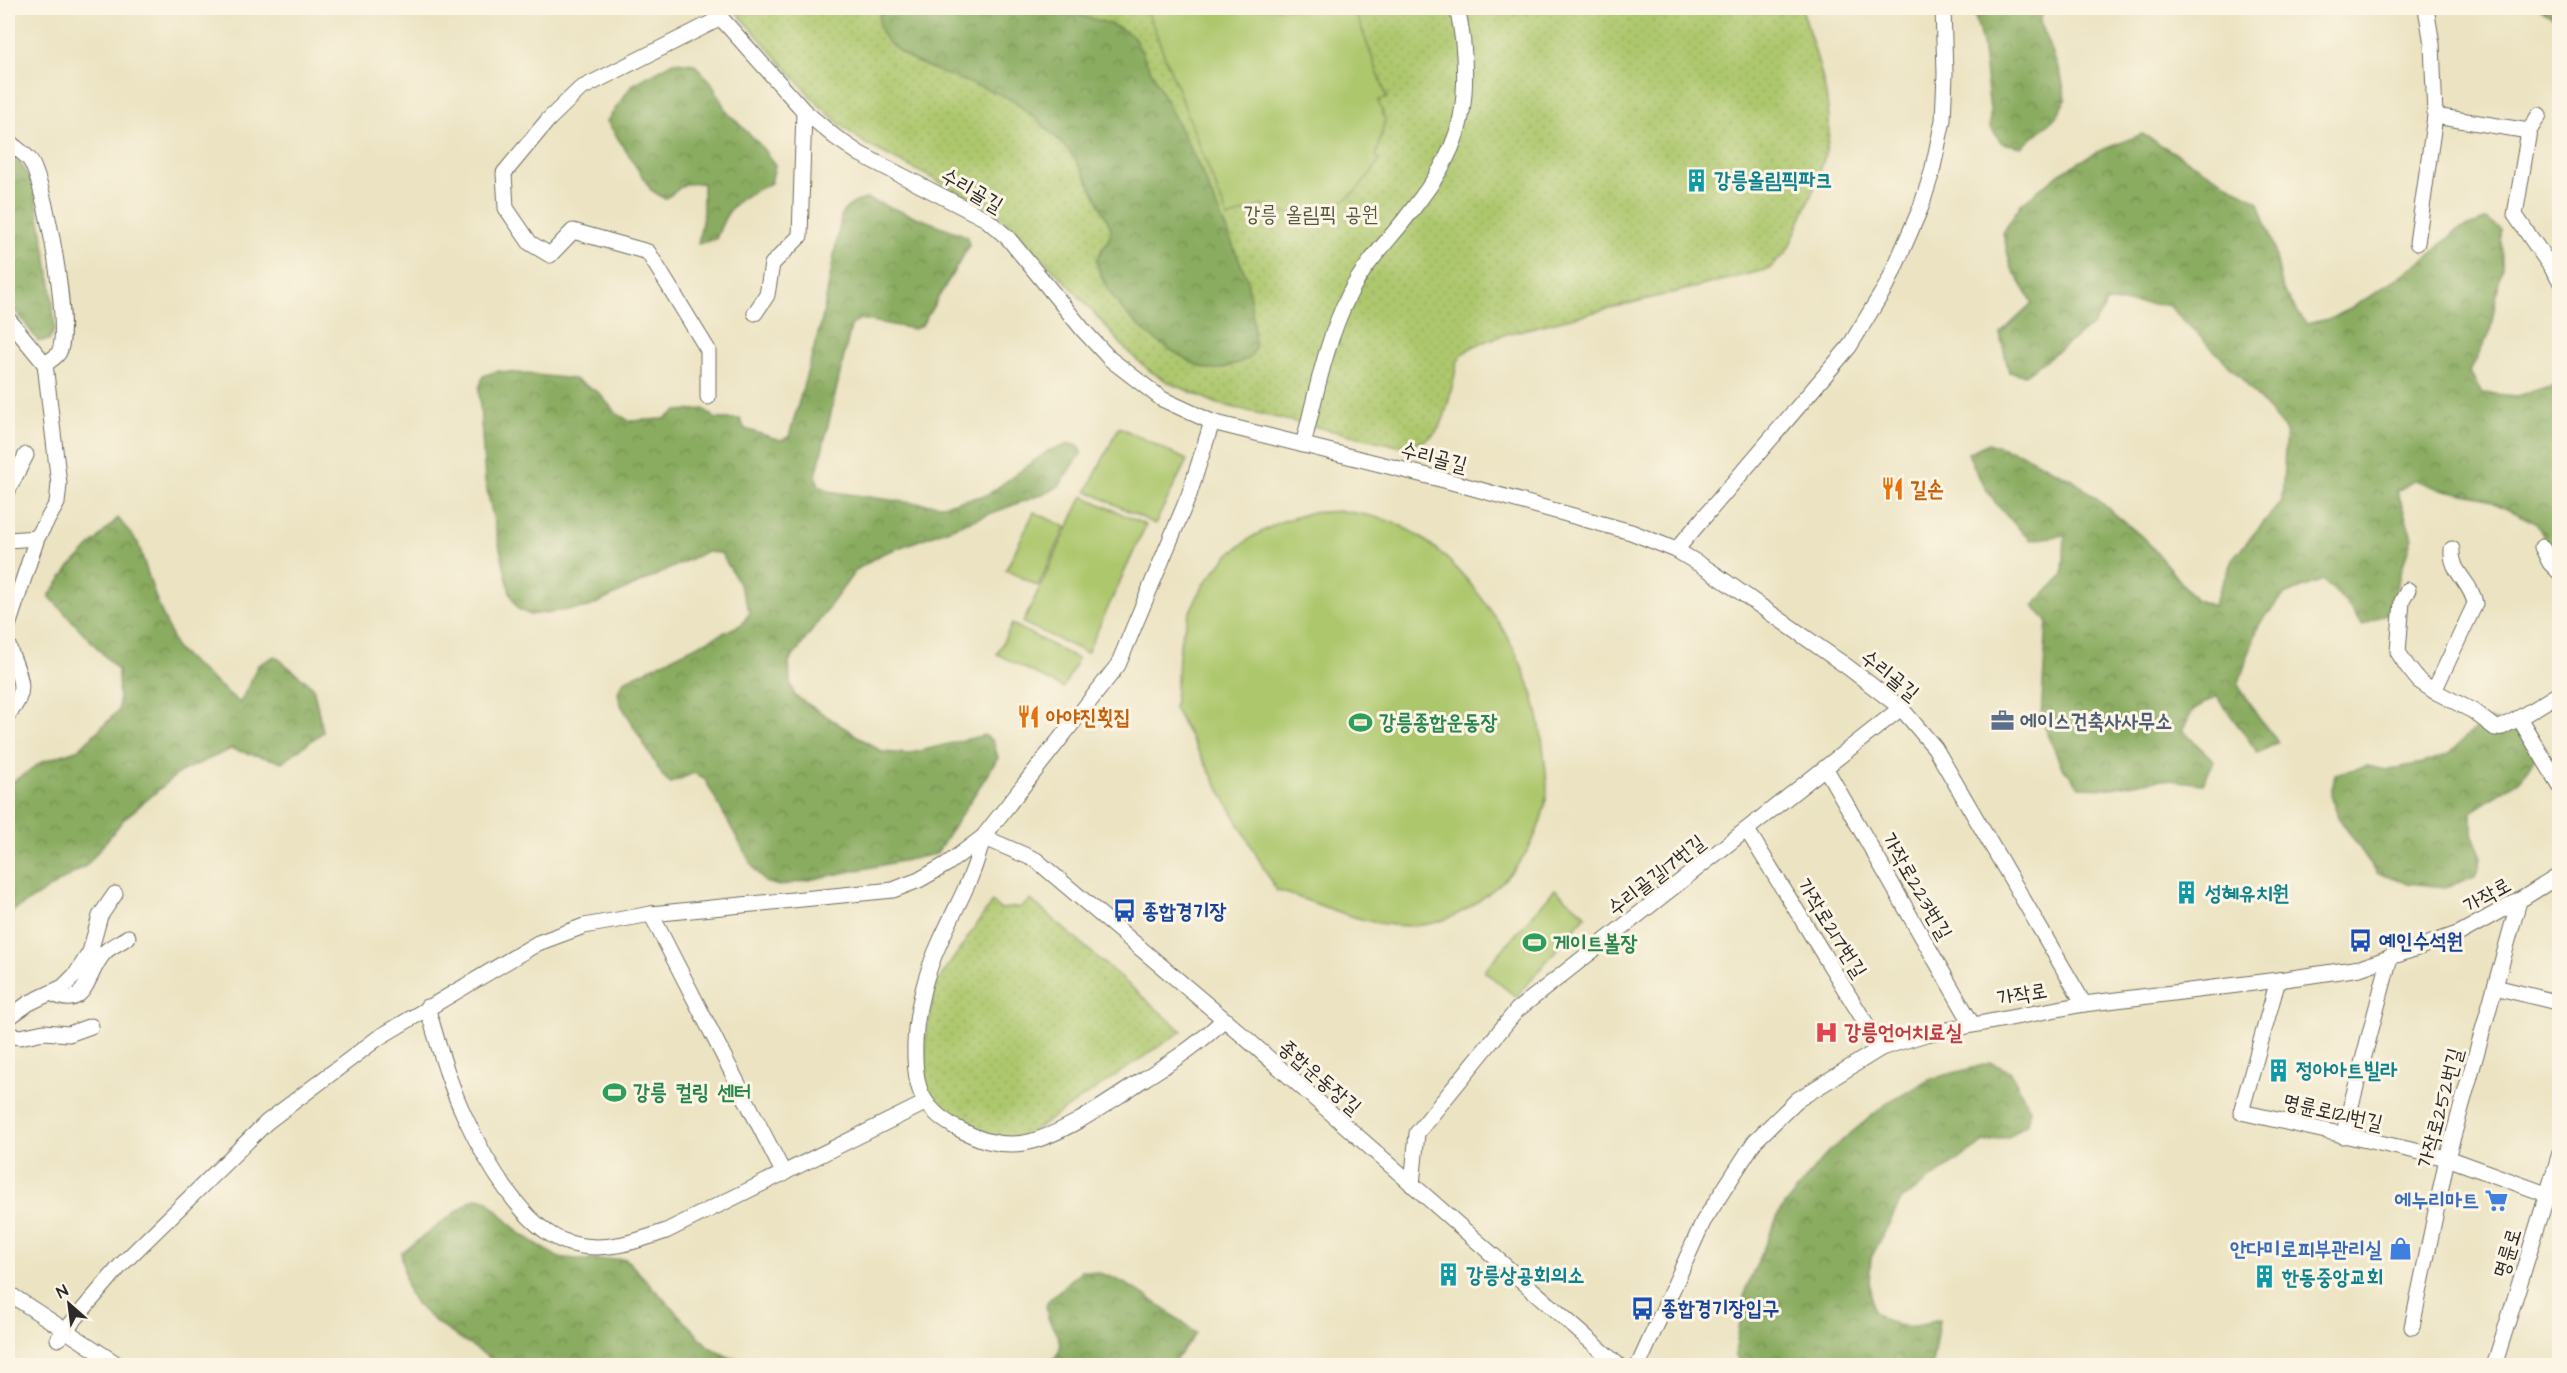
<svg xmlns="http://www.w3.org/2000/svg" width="2567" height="1373" font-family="'Architects Daughter','Poor Story',sans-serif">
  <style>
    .green { fill: url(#green-dots); stroke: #6c794c; stroke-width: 1.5 }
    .forest { fill: url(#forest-crowns); stroke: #5a6c46; stroke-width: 1.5 }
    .pitch { fill: #adc76d; stroke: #6c794c; stroke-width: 1.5 }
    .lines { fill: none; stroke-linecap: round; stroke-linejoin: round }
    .minor-casing { stroke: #6e6b60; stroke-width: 17 }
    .minor { stroke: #fff; stroke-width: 15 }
    .labels { text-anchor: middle; stroke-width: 6; stroke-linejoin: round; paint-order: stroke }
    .culture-label { font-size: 21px; font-weight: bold; fill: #0d838f; stroke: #fcf5e5; text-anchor: start }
    .street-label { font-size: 21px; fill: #2b2b2b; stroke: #fcf5e5 }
    .park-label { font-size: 21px; fill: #525a3f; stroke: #fcf5e5 }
    .food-label { font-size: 21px; font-weight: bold; fill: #c56008; stroke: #fcf5e5; text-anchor: start }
    .service-label { font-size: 21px; font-weight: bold; fill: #4e5e75; stroke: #fcf5e5; text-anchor: start }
    .leisure-label { font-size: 21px; font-weight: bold; fill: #27864d; stroke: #fcf5e5; text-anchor: start }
    .transit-label { font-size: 21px; font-weight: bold; fill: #164399; stroke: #fcf5e5; text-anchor: start }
    .health-label { font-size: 21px; font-weight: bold; fill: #be3a42; stroke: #fcf5e5; text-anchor: start }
    .shop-label { font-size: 21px; font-weight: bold; fill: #366cbe; stroke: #fcf5e5; text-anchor: end }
  </style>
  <defs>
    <pattern id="green-dots" width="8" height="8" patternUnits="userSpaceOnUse" patternTransform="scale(1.5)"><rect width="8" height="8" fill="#adc76d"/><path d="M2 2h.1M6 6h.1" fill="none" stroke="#95ab5f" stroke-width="1.8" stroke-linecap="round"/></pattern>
    <pattern id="forest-crowns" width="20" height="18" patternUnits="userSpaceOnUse" patternTransform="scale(1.5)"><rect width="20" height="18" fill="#8aac60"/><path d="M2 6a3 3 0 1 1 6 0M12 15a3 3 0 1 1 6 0" fill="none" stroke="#718c4f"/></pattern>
  </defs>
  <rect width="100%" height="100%" fill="#fcf5e5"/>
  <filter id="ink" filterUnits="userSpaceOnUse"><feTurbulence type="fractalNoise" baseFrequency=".0167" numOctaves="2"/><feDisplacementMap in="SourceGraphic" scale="12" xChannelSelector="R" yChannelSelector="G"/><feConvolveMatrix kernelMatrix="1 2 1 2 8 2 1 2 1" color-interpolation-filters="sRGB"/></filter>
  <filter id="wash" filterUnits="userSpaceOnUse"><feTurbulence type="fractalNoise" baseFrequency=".008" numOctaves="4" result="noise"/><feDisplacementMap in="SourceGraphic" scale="24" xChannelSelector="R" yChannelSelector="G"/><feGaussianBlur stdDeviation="1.35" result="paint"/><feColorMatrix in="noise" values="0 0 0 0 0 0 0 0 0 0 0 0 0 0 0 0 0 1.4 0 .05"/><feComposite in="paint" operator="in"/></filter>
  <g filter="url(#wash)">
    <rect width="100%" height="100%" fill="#ebe3c1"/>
    <g class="green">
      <path d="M733 8H1802C1813 48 1836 105 1827 146 1820 180 1803 213 1790 245L1786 253 1769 269 1506 334C1491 340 1466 345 1458 361 1456 366 1455 374 1454 379 1443 419 1446 443 1398 446L1218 404 1168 382 1150 371 1128 352 1071 287 994 210 868 145 844 128 815 101Z"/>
      <polygon points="1031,900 1182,1031 1021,1139 988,1135 957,1123 937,1105 924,1084 925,1041 936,984 992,902 1000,909 1021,907"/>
    </g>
    <g class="forest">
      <path d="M891 8C952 8 1086 0 1134 37L1197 162 1247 278 1253 319 1255 348 1250 358C1239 362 1222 371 1210 369 1202 369 1195 364 1188 360 1150 340 1106 304 1096 260L1110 237 1111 228C1100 206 1090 180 1075 159 1061 140 1032 114 1011 100 983 82 867 62 880 14Z"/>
      <polygon points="1973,8 2044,8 2040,21 2061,75 2066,99 2057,116 2022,147 2002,143 1990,127 1990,110 1982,43"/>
      <polygon points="2540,8 2559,8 2559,22"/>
      <path d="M674 62 694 64 711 82 727 112 760 145 775 165 771 183C737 200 729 202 716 239L698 244 703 216V183L685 184 665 199 651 190 607 121 632 85Z"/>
      <path d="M2142 134 2259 202 2274 248 2283 290 2306 324 2333 318 2371 296 2428 257 2456 231 2487 219 2501 230 2502 265 2490 332 2470 372 2482 393 2518 396 2559 383V555L2553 552 2536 523 2484 498 2440 489 2415 480 2397 491 2412 537 2388 613 2362 625 2345 601 2323 580 2284 595 2259 624 2238 685 2258 717 2278 742 2258 753 2217 696 2194 709 2182 730 2214 761 2203 784 2162 779 2111 788 2080 787 2061 765 2041 718 2047 620 2033 606 2063 575 2065 535 2031 540C1999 510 1985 494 1968 453L1988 443 2022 454 2075 481 2146 540 2195 599 2213 606 2233 558 2282 501 2286 431 2236 372 2168 305 2108 302 2093 325 2025 375 2009 372 2000 334 2033 303 2011 267 2003 233 2021 204 2060 173 2097 152Z"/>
      <polygon points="8,156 20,162 34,187 51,283 55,329 49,340 38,341 19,315 8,306"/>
      <path d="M868 199 967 236 969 246 922 325 914 329 860 319 851 326 816 477 819 486 828 491 904 502 942 505 987 495 1048 451 1070 444 1079 446 1082 452 1060 485 1051 491 882 554 856 570 789 662 790 682 795 696 882 752 908 754 984 735 993 741 998 758 936 854 779 886 765 882 753 867 704 778 694 773 670 783 662 775 620 703 618 692 624 681 742 624 750 612 737 580 721 553 705 552 589 607 530 615 518 609 510 593 485 481 479 389 483 376 497 371 574 379 598 392 616 413 629 421 664 419 677 411 704 409 716 419H740L745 429 780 440 789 437 822 320 842 213C850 204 856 201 868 199Z"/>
      <polygon points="118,518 138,543 155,596 177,650 240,703 258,665 275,656 313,687 323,732 282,762 231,749 180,772 124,819 87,865 8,914 8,785 42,762 79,749 119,710 118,670 49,596 69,568"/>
      <path d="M2489 719C2513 727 2526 734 2536 758L2520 780 2472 811V833L2482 857 2475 877 2446 887 2407 883 2377 873 2338 817 2331 795 2335 774 2367 766 2387 770 2423 763 2450 754 2464 738Z"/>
      <path d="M1991 1063 2010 1071 2030 1109 2027 1124 2008 1137 1983 1143 1902 1199 1871 1258 1869 1281 1873 1311C1899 1331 1909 1329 1939 1320L1932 1365H1742L1735 1354 1745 1291 1780 1211 1827 1153 1886 1104 1931 1079Z"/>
      <path d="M475 1198 487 1200 518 1232 557 1257 585 1260 626 1259 709 1347 730 1358 847 1365H499C472 1343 433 1327 412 1298 404 1287 404 1265 401 1253Z"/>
      <path d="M1081 1271C1120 1270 1166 1311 1196 1333L1174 1362 1176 1365H1045C1081 1343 1041 1329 1047 1302Z"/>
    </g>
    <g class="pitch">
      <path d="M1146 8H1354L1387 98 1378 101 1385 120 1376 156 1380 160C1367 179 1355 197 1333 206L1334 209 1323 214 1321 210C1300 218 1282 214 1262 205L1228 218Z"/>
      <polygon points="1119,427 1187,460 1155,524 1087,491"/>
      <polygon points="1083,496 1146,525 1087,653 1023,623"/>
      <path d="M1342 511C1363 514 1384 517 1403 527 1454 552 1505 622 1525 674 1536 700 1541 726 1544 754 1545 768 1549 785 1546 799 1539 839 1520 869 1489 893 1472 907 1451 920 1429 924 1374 933 1326 905 1276 890L1174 708 1181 637 1191 609 1205 583 1227 556 1252 537 1280 522 1309 513Z"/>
      <polygon points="1034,512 1066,527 1038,586 1006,570"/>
      <polygon points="1012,624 1078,659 1063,688 997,654"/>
      <polygon points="1555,889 1586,915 1516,997 1484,971"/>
    </g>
  </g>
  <g filter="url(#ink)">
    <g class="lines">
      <defs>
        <g id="minor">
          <polyline points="712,8 804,111 835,137 860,154 986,219 1008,238 1084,331 1110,359 1162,399 1212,422 1448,481 1631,532 1676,550 1709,570 1849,668 1901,708 1935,748 2084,1004"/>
          <polyline points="2539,115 2529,131 2515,215 2560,280"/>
          <polyline points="2435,116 2529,131"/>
          <path d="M8 141C14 147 23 152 29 159 45 179 72 330 59 352 57 357 49 361 45 364L59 484 57 503 37 538 8 626"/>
          <polyline points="2417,243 2435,116 2432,44 2426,8"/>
          <polyline points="755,313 767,295 772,264 800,236 804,111"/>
          <polyline points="8,319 45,364"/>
          <polyline points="708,397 708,350 648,252 573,231 550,255 530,243 506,208 504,173 548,120 580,89 721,18"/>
          <path d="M1303 445C1316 394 1326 340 1350 293 1363 267 1384 245 1402 223 1422 197 1444 170 1455 138 1469 102 1466 45 1457 8"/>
          <polyline points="8,490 26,455"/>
          <polyline points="8,540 37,538"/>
          <polyline points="2542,547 2550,563 2560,573"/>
          <polyline points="1676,550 1849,347 1888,283 1921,207 1932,172 1943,120 1945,74 1943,8"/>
          <polyline points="2408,590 2402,601 2398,652 2407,666 2419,681 2434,691 2473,711 2495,728 2502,727 2519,718"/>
          <path d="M8 645C17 673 32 689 8 714"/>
          <path d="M2434 691 2475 604C2472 582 2450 573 2452 549"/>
          <polyline points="2560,693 2519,718 2560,786"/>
          <polyline points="1826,769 1972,1024"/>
          <polyline points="1747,830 1881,1048"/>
          <polyline points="651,914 784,1174"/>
          <polyline points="2278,980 2241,1112 2447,1158 2560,1199"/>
          <polyline points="2495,987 2560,1003"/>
          <path d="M51 993C88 1013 86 971 105 952 111 946 121 942 128 937"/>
          <path d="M427 1007C438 1043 448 1081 464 1115 483 1156 522 1229 569 1243 602 1253 635 1242 666 1231L925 1103"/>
          <polyline points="8,1018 29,1003 63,987 76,974 90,952 100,916 115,894"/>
          <path d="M1224 1019C1200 1044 1172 1061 1144 1079 1112 1100 1062 1136 1024 1143 998 1147 977 1139 955 1127 918 1106 914 1083 915 1043 916 1010 926 972 940 942 957 904 974 878 983 837L1036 860 1224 1019 1619 1366"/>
          <polyline points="8,1035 20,1037 44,1032 69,1034 91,1026"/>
          <polyline points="2343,1136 2390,957"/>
          <polyline points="1412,1185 1417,1133 1517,1010 1901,708"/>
          <polyline points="8,1293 120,1366"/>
          <polyline points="2412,1327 2447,1158 2519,901"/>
          <polyline points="58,1339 121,1265 267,1122 378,1038 538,943 584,926 651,914 893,890 919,880 947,864 983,837 1118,665 1189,495 1212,422"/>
          <polyline points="1638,1366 1703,1222 1755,1141 1797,1100 1881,1048 1926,1034 2084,1004 2278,980 2360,968 2460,933 2525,897 2560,875"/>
          <polyline points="2494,1366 2560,1153"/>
        </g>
      </defs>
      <use href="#minor" class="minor-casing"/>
      <use href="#minor" class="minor"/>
    </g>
  </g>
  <defs>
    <symbol id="building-bare" viewBox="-9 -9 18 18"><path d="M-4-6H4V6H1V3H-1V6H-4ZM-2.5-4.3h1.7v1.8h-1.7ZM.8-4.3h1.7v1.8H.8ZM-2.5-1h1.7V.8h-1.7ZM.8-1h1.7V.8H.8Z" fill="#0f9aa8" stroke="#fcf5e5" stroke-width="2.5" paint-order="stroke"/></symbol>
    <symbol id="restaurant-bare" viewBox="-9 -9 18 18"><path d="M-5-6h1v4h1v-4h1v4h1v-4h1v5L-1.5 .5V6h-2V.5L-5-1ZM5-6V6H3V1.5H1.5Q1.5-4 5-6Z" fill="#e8710a" stroke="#fcf5e5" stroke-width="2.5" paint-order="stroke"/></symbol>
    <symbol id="office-bare" viewBox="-9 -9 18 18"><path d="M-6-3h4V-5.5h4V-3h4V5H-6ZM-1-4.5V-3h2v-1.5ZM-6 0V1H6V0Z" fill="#5c6f8a" stroke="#fcf5e5" stroke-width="2.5" paint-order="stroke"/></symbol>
    <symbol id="stadium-bare" viewBox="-9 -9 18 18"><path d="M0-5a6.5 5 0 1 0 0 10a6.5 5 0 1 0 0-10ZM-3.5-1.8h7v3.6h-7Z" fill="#2e9e5b" stroke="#fcf5e5" stroke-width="2.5" paint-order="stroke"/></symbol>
    <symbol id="bus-bare" viewBox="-9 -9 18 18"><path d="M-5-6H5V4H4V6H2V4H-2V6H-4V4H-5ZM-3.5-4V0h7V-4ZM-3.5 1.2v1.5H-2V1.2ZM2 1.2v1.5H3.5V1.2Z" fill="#1a4fb4" stroke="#fcf5e5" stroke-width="2.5" paint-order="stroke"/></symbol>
    <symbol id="hospital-bare" viewBox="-9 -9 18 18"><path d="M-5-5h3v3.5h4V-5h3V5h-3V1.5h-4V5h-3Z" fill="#e0444e" stroke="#fcf5e5" stroke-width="2.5" paint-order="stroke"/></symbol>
    <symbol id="supermarket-bare" viewBox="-9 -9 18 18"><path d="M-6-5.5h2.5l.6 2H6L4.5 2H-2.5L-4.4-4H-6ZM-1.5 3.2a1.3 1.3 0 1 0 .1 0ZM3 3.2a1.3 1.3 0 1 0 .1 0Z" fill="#3f7fe0" stroke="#fcf5e5" stroke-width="2.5" paint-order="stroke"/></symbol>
    <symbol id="shop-bare" viewBox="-9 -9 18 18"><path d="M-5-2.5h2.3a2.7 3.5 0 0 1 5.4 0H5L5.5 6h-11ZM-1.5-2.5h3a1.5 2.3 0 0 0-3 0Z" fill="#3f7fe0" stroke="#fcf5e5" stroke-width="2.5" paint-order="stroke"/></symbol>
  </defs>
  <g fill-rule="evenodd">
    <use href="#building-bare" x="1680" y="164" width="33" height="33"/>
    <use href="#restaurant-bare" x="1876" y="472" width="33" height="33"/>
    <use href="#restaurant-bare" x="1012" y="700" width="33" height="33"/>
    <use href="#office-bare" x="1986" y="704" width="33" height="33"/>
    <use href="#stadium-bare" x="1344" y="706" width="33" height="33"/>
    <use href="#building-bare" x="2170" y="876" width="33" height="33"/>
    <use href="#bus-bare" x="1108" y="894" width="33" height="33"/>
    <use href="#bus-bare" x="2344" y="924" width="33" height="33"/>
    <use href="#stadium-bare" x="1518" y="926" width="33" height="33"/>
    <use href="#hospital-bare" x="1810" y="1016" width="33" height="33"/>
    <use href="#building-bare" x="2262" y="1054" width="33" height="33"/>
    <use href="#stadium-bare" x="598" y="1076" width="33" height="33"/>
    <use href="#supermarket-bare" x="2480" y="1184" width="33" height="33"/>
    <use href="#shop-bare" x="2384" y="1232" width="33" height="33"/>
    <use href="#building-bare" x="1432" y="1258" width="33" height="33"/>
    <use href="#building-bare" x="2248" y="1260" width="33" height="33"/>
    <use href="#bus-bare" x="1626" y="1292" width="33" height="33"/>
  </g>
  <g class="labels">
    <g class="culture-label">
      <text x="1714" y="187">강릉올림픽파크</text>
      <text x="2205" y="900">성혜유치원</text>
      <text x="2296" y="1077">정아아트빌라</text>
      <text x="1466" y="1282">강릉상공회의소</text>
      <text x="2282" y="1284">한동중앙교회</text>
    </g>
    <g class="street-label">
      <text transform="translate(972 190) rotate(30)" y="7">수리골길</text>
      <text transform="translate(1434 457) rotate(14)" y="7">수리골길</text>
      <text transform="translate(1890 675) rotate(39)" y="7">수리골길</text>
      <text transform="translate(1656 875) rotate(-38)" y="7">수리골길17번길</text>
      <text transform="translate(1917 886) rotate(60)" y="7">가작로223번길</text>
      <text transform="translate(2487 895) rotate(-29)" y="7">가작로</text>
      <text transform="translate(1832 928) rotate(58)" y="7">가작로217번길</text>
      <text transform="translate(2022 994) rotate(-10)" y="7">가작로</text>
      <text transform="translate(1320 1077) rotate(41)" y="7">종합운동장길</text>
      <text transform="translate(2440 1108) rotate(-75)" y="7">가작로252번길</text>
      <text transform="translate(2333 1112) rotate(13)" y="7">명륜로121번길</text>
      <text transform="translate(2507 1253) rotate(-73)" y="7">명륜로</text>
    </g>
    <g class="park-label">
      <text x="1311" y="221">강릉 올림픽 공원</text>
    </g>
    <g class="food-label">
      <text x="1910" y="496">길손</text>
      <text x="1046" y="724">아야진횟집</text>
    </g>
    <g class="service-label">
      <text x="2020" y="728">에이스건축사사무소</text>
    </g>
    <g class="leisure-label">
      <text x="1379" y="729">강릉종합운동장</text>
      <text x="1553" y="950">게이트볼장</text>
      <text x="633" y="1099">강릉 컬링 센터</text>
    </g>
    <g class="transit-label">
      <text x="1142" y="918">종합경기장</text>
      <text x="2379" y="948">예인수석원</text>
      <text x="1661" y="1315">종합경기장입구</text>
    </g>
    <g class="health-label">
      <text x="1844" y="1039">강릉언어치료실</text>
    </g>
    <g class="shop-label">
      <text x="2479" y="1207">에누리마트</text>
      <text x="2382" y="1256">안다미로피부관리실</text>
    </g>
  </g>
  <rect width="2567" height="1373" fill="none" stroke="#fcf5e5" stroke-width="30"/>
  <g transform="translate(69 1304) rotate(332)" stroke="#fcf5e5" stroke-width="4.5" paint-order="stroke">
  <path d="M0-4.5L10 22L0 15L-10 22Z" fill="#2b2b2b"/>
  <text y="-9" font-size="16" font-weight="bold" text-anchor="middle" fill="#2b2b2b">N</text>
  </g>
</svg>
